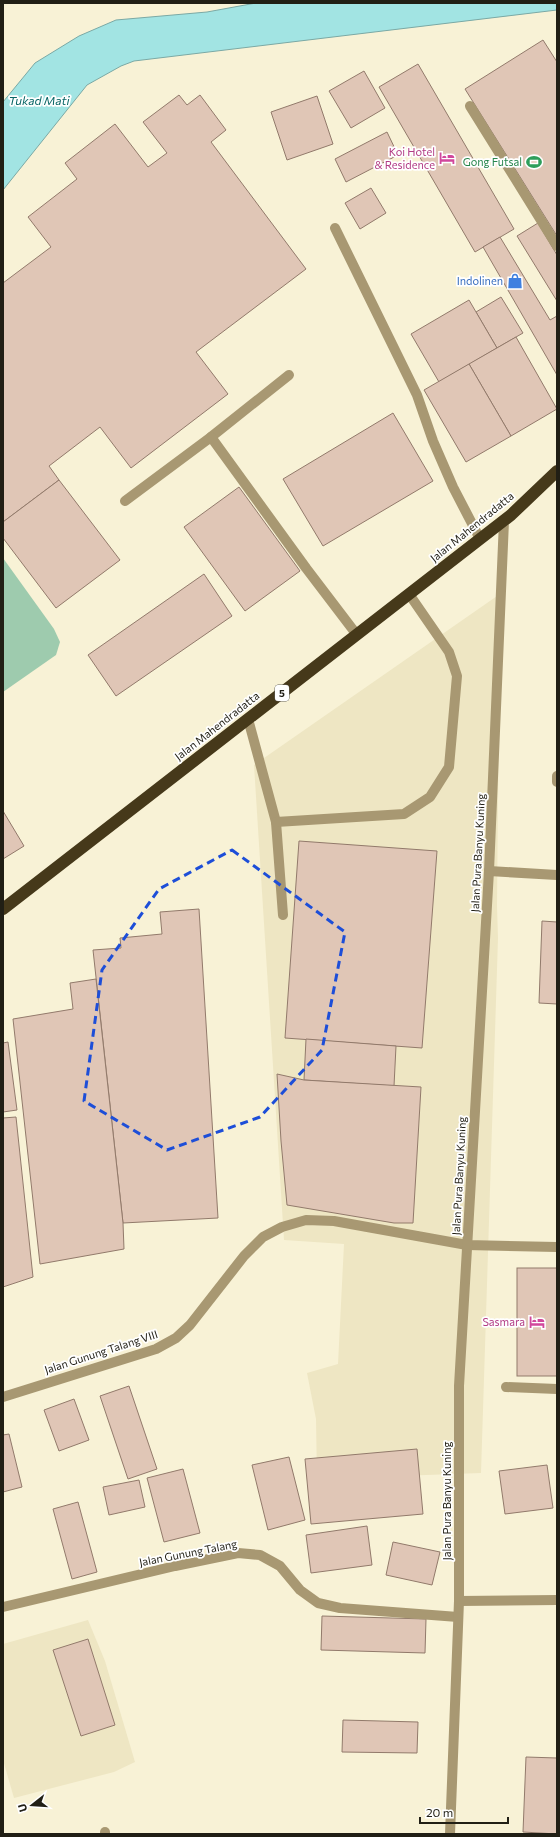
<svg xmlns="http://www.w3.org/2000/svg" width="560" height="1837" font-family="Commissioner,sans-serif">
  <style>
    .built { fill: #eee6c3 }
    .green { fill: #9ecbae }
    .water { fill: #a2e4e3; stroke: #7ba9a5 }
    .building { fill: #e0c6b6; stroke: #927a6b }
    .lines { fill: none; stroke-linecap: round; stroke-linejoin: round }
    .minor { stroke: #a89872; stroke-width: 10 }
    .highway { stroke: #46391a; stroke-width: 12 }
    .marked { fill: none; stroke: #1d4ed8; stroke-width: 3; stroke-dasharray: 8 5; stroke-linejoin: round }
    .labels { text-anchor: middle; stroke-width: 3.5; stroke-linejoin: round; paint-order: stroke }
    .shield { fill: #fff; stroke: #64625b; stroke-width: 1 }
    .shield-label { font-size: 10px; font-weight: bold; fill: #211f15 }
    .hotel-label { font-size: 11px; fill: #b23c85; stroke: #fff; text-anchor: end }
    .leisure-label { font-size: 11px; fill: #27864d; stroke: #fff; text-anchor: end }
    .shop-label { font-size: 11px; fill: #366cbe; stroke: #fff; text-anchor: end }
    .street-label { font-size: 11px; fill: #211f15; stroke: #fff }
    .water-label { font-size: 12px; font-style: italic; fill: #076565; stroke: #fff }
  </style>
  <rect width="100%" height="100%" fill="#f8f2d6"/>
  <g class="built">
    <polygon points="500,594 497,906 498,938 481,1473 317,1479 316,1419 307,1373 338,1364 344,1244 284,1240 254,765"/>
    <polygon points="88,1620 105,1661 135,1762 114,1772 14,1798 3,1760 3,1644"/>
  </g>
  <polygon class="green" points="3,558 54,629 60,642 56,655 3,692"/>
  <polygon class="water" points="256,3 557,3 557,10 134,61 121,66 87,85 3,190 3,102 35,63 79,36 116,20 207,12"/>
  <g class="building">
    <polygon points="543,40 557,62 557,236 465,89"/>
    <polygon points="418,64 514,229 475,252 379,87"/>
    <polygon points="364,71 385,108 351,128 329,91"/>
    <polygon points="179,95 187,105 200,95 226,130 211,142 306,269 196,352 228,394 131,468 100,427 49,466 59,480 3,522 3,283 51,247 28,217 77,179 65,163 115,124 148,167 167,153 143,122"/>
    <polygon points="317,96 333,144 287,160 271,112"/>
    <polygon points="387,132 398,155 346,182 335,159"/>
    <polygon points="371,188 386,213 360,229 345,203"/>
    <polygon points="538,223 557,255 557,301 517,236"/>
    <polygon points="500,237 550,320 557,316 557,375 483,247"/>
    <polygon points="501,297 523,333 497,348 476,312"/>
    <polygon points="469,300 497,348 439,382 411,334"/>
    <polygon points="516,337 557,409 511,436 469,364"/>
    <polygon points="469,364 511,436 466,462 424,390"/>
    <polygon points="393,413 433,481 323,546 283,479"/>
    <polygon points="59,480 120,560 56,608 3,538 3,522"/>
    <polygon points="239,487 300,571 245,611 184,527"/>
    <polygon points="204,574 232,616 116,696 88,655"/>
    <polygon points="3,811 24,846 3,859"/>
    <polygon points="299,841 437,851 422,1048 285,1038"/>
    <polygon points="199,909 218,1218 123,1223 93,950 121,948 120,938 162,934 160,912"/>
    <polygon points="542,921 557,922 557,1004 539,1003"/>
    <polygon points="96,979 123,1223 124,1249 40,1264 13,1019 73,1009 70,983"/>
    <polygon points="306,1039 396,1046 394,1086 304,1080"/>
    <polygon points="8,1042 17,1110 3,1112 3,1043"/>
    <polygon points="277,1074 304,1080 421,1087 413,1223 394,1223 287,1205 281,1141"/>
    <polygon points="16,1117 33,1277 3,1287 3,1118"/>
    <rect x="517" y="1268" width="40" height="108"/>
    <polygon points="129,1386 157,1469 128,1479 100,1396"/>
    <polygon points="74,1399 89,1440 59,1451 44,1410"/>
    <polygon points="9,1434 22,1487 3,1492 3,1435"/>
    <polygon points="417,1449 423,1514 311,1524 305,1459"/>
    <polygon points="289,1457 305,1520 268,1530 252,1465"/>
    <polygon points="547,1465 553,1508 505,1514 499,1471"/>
    <polygon points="183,1469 200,1533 164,1542 147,1478"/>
    <polygon points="139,1480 145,1507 109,1515 103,1487"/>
    <polygon points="78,1502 97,1572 72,1579 53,1509"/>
    <polygon points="367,1526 372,1565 311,1573 306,1535"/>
    <polygon points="393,1542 440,1552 432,1585 386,1575"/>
    <polygon points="322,1616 426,1619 425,1653 321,1650"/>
    <polygon points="88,1639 115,1725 81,1736 53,1650"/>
    <polygon points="343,1720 418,1722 417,1753 342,1752"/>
    <polygon points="526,1757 557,1758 557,1834 523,1832"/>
  </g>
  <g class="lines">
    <g class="minor">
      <polyline points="470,106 557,246"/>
      <polyline points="335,228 417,395 433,441 453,487 480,539"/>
      <polyline points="211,437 289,375"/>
      <polyline points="125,501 211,437 306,568 357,635"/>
      <polyline points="248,719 276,822 283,915"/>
      <polyline points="557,782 557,776"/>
      <polyline points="276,822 404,814 430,797 449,767 457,676 449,652 409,594"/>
      <polyline points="489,871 557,875"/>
      <polyline points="506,1387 557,1389"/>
      <polyline points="3,1397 156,1349 176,1338 190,1325 244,1256 263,1237 282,1227 306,1220 334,1221 467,1245 557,1247"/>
      <polyline points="459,1601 557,1600"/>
      <polyline points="3,1607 175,1566 238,1553 260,1555 280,1566 300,1590 318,1603 340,1608 458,1617"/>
      <polyline points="105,1834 105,1832"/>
      <polyline points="450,1834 459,1601 459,1386 489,871 504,521"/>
    </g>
    <polyline class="highway" points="3,909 511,515 557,471"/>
  </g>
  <path class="marked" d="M232 850 345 932 322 1050 260 1117 167 1150 84 1101 102 970 159 889Z"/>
  <defs>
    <symbol id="hotel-bare" viewBox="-9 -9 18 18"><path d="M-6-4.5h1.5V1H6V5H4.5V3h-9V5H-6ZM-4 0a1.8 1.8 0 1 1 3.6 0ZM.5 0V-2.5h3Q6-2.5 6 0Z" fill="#d1479c" stroke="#fff" stroke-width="2.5" paint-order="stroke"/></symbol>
    <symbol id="stadium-bare" viewBox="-9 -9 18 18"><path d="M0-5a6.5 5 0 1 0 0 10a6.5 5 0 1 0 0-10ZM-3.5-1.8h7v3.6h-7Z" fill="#2e9e5b" stroke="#fff" stroke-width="2.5" paint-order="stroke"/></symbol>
    <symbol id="shop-bare" viewBox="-9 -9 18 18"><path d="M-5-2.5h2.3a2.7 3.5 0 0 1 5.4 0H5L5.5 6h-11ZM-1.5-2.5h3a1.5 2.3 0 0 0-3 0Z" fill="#3f7fe0" stroke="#fff" stroke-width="2.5" paint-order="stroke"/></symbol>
  </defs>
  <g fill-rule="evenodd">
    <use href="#hotel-bare" x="436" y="147" width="22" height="22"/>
    <use href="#stadium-bare" x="523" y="151" width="22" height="22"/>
    <use href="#shop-bare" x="504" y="270" width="22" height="22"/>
    <use href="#hotel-bare" x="526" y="1311" width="22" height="22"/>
  </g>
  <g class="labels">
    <rect class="shield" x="275" y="685" width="14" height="16" rx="3"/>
    <g class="shield-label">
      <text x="282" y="697">5</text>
    </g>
    <g class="hotel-label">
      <text x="435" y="156">Koi Hotel<tspan x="435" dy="13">&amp; Residence</tspan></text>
      <text x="525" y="1326">Sasmara</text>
    </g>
    <g class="leisure-label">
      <text x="522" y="166">Gong Futsal</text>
    </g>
    <g class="shop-label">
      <text x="503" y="285">Indolinen</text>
    </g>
    <g class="street-label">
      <text transform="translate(472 527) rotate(-39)" y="4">Jalan Mahendradatta</text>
      <text transform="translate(217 726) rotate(-38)" y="4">Jalan Mahendradatta</text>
      <text transform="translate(478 853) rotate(-87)" y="4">Jalan Pura Banyu Kuning</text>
      <text transform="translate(459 1176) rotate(-87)" y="4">Jalan Pura Banyu Kuning</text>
      <text transform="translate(101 1352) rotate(-18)" y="4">Jalan Gunung Talang VIII</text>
      <text transform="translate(447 1501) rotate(-90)" y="4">Jalan Pura Banyu Kuning</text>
      <text transform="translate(188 1553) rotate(-11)" y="4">Jalan Gunung Talang</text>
    </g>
    <g class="water-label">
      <text x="39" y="105">Tukad Mati</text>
    </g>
  </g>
  <rect width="560" height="1837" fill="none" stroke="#211f15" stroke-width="8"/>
  <g transform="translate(32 1805) rotate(253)" stroke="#ffffff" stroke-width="3" paint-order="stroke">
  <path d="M0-3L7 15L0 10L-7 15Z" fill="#211f15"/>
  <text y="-6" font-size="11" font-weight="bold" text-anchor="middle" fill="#211f15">U</text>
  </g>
  <path d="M420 1817v6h88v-6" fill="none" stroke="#211f15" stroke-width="2"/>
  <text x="426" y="1817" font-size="12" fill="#211f15" stroke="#ffffff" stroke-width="3" paint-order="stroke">20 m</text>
</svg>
